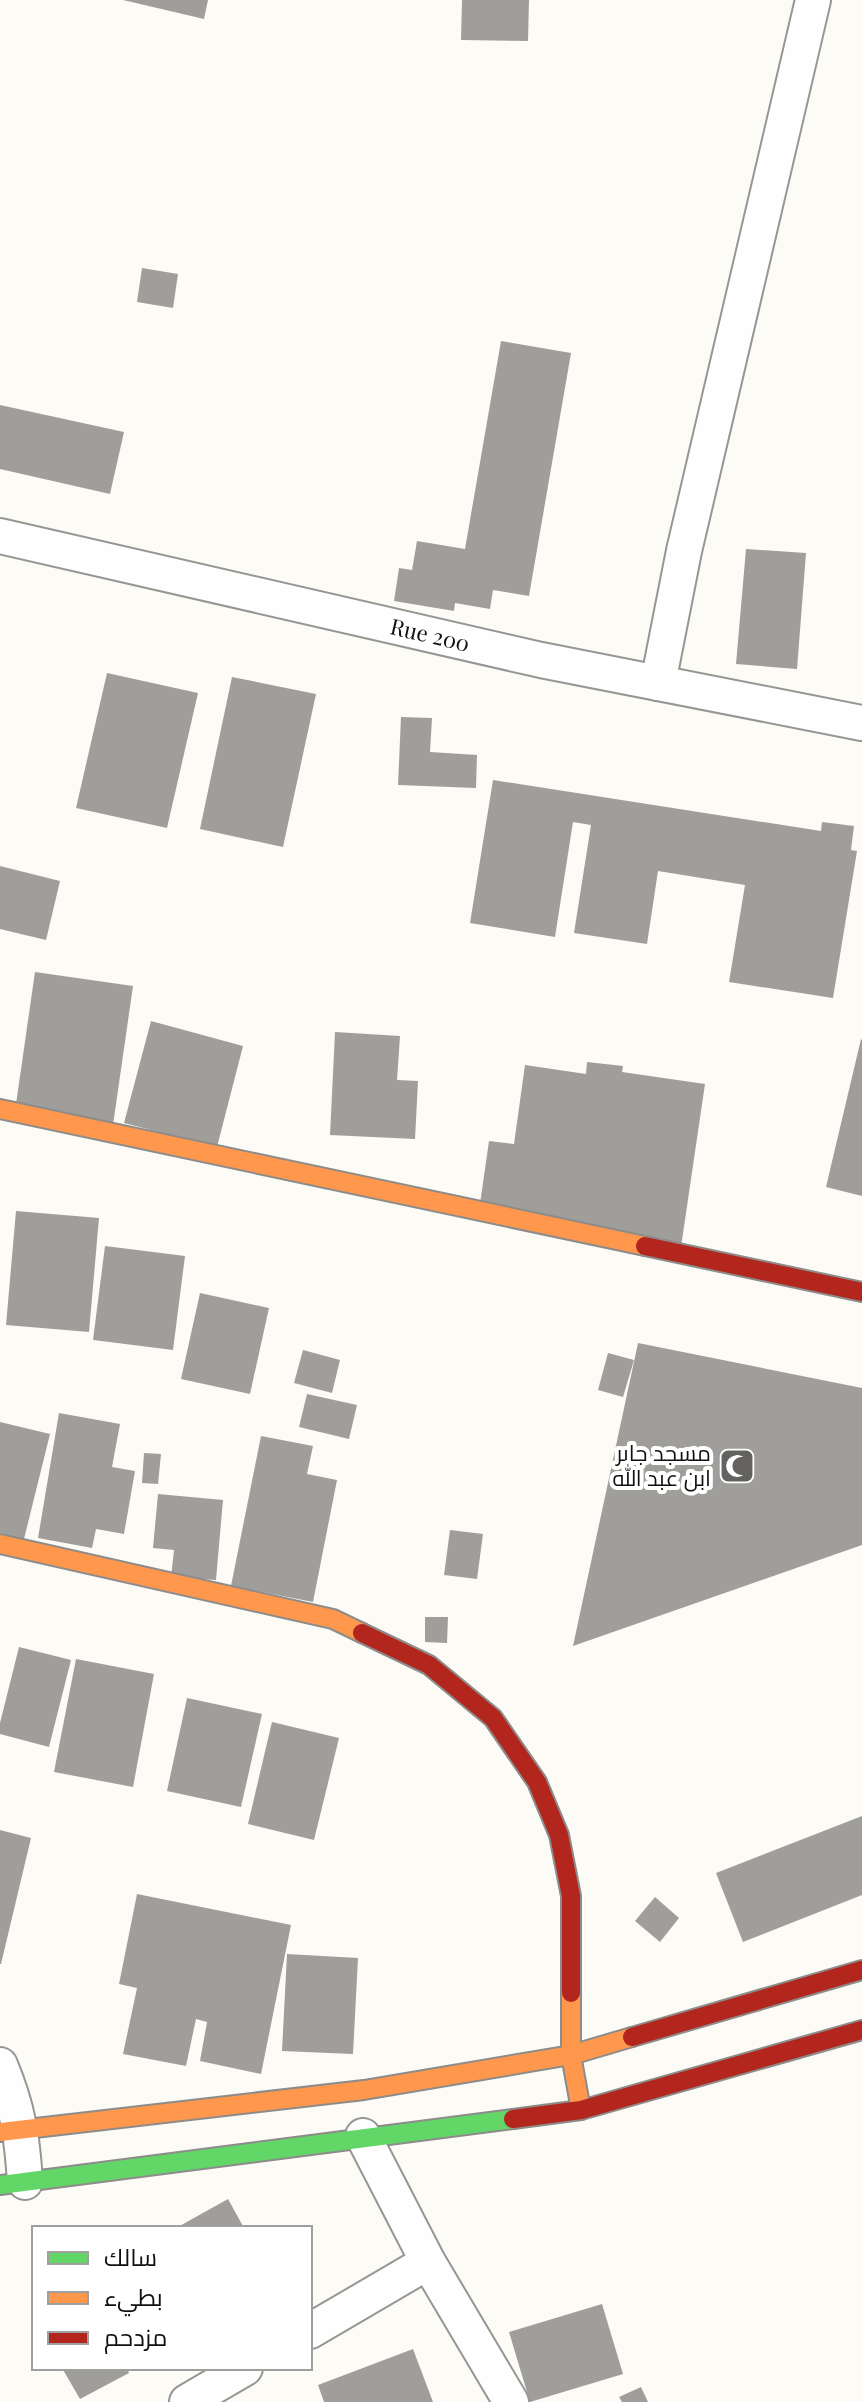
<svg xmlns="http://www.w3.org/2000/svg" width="862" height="2402" font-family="'Playfair Display',Cairo,serif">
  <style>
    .building { fill: #a09e9b }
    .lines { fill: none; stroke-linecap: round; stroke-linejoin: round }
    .street-casing { stroke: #969694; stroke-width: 38 }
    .fast-casing { stroke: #8d8c8a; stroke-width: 22 }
    .slow-casing { stroke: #8d8c8a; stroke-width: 22 }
    .jam-casing { stroke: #8d8c8a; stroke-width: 22 }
    .street { stroke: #fffefe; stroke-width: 34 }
    .fast { stroke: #63d668; stroke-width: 18 }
    .slow { stroke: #ff974d; stroke-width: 18 }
    .jam { stroke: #b3261e; stroke-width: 18 }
    .labels { text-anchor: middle; stroke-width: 8; stroke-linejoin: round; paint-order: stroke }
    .street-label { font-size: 22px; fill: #101010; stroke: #fff }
    .poi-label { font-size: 22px; fill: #101010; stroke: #fff; text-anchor: end }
  </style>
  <rect width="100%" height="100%" fill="#fcfbf6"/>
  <g class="building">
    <polygon points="123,0 208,0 204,19"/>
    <polygon points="462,0 529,0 528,41 461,40"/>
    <polygon points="142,268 178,274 173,308 137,302"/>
    <polygon points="501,341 571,353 529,596 493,590 490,609 455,603 454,611 394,601 399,568 412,570 417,541 465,549"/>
    <polygon points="0,405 124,432 110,494 0,469"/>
    <polygon points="746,549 806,553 797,669 736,664"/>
    <polygon points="107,673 198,693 167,828 76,808"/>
    <polygon points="232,677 316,694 283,847 200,829"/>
    <polygon points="401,717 432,718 430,752 477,755 476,788 398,785"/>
    <polygon points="493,780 821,831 822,822 854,826 851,850 857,851 833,998 729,982 745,885 658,871 647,944 574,933 591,825 573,822 555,937 470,923"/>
    <polygon points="0,866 60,881 46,940 0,929"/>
    <polygon points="35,972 133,986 113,1125 15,1111"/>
    <polygon points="151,1021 243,1046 217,1147 124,1123"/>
    <polygon points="335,1032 400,1036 397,1080 418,1081 415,1139 330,1135"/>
    <polygon points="861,1039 862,1040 862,1196 826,1187"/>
    <polygon points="587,1062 623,1066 622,1072 705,1084 681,1247 478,1218 489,1141 514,1144 525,1065 586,1074"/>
    <polygon points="16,1211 99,1218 89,1332 6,1325"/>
    <polygon points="105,1246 185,1256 173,1350 93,1340"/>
    <polygon points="200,1293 269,1308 250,1394 181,1379"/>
    <polygon points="638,1343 862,1388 862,1545 573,1646"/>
    <polygon points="303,1350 340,1360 332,1393 294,1383"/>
    <polygon points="608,1353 634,1360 623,1397 598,1390"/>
    <polygon points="307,1394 357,1405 349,1439 299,1427"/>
    <polygon points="59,1413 120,1424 112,1467 135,1471 124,1534 96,1529 92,1548 38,1538"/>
    <polygon points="0,1422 50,1434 24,1539 0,1533"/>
    <polygon points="261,1436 313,1446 307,1474 337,1480 313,1602 231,1586"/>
    <polygon points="144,1453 161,1454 158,1484 142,1483"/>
    <polygon points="158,1494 223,1500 216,1580 171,1577 174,1550 153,1548"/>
    <polygon points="450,1530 483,1534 477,1579 444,1575"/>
    <polygon points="425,1617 448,1617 447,1643 425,1642"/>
    <polygon points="19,1647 71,1660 49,1747 0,1734 0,1723"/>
    <polygon points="76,1659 154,1674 133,1787 54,1772"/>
    <polygon points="187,1698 262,1714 241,1807 167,1791"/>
    <polygon points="272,1722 339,1738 314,1840 248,1824"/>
    <polygon points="862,1816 862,1895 743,1942 716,1873"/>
    <polygon points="0,1830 31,1838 1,1964 0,1964"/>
    <polygon points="137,1894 291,1925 261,2074 200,2061 207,2022 196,2019 186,2066 123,2054 137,1988 119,1984"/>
    <polygon points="655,1897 679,1918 660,1942 635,1921"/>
    <polygon points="287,1954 358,1958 353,2054 282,2051"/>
    <polygon points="228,2199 244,2228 176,2228"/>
    <polygon points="602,2304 623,2374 530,2402 509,2332"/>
    <polygon points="413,2349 433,2402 324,2402 318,2385"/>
    <polygon points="62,2368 127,2368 129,2373 80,2399"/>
    <polygon points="641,2387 648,2402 622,2402 619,2397"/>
  </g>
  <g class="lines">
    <defs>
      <g id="street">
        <polyline points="0,536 541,660 862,723"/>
        <polyline points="658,683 684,551 813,0"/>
        <path d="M0 2065C18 2108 22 2136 25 2182"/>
        <polyline points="363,2136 428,2262 511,2402"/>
        <polyline points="310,2331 428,2262"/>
        <polyline points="187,2402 245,2368"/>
      </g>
      <polyline id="fast" points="0,2185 513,2119"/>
      <g id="slow">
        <polyline points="0,1109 645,1246"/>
        <polyline points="0,1544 333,1619 362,1633"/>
        <polyline points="571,1993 571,2055 581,2110"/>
        <polyline points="0,2132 364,2090 571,2055 632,2037"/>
      </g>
      <g id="jam">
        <polyline points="645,1246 862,1292"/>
        <polyline points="362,1633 429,1665 493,1718 537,1782 559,1835 571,1896 571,1993"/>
        <polyline points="632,2037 862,1970"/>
        <polyline points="513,2119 581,2110 862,2030"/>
      </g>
    </defs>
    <use href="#street" class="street-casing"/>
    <use href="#fast" class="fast-casing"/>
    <use href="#slow" class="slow-casing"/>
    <use href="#jam" class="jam-casing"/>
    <use href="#street" class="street"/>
    <use href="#fast" class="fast"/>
    <use href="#slow" class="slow"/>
    <use href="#jam" class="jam"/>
  </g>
  <defs>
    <symbol id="mosque-square" viewBox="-11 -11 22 22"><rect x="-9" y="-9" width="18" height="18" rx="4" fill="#636260" stroke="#fff"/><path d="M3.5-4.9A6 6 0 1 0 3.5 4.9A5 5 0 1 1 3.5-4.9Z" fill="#fff"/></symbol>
  </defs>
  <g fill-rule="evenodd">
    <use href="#mosque-square" x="717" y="1446" width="40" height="40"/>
  </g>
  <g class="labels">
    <g class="street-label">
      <text transform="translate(430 635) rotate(13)" y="8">Rue 200</text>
    </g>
    <g class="poi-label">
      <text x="711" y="1461">مسجد جابر<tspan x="711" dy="25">ابن عبد الله</tspan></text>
    </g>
  </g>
  <rect x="32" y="2226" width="280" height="144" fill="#ffffff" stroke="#9f9f9f" stroke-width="2"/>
  <rect x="48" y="2252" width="40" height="12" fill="#63d668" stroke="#9f9f9f" stroke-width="2"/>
  <text x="104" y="2266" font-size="24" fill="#101010">سالك</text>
  <rect x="48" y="2292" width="40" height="12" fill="#ff974d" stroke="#9f9f9f" stroke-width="2"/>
  <text x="104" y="2306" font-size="24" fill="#101010">بطيء</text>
  <rect x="48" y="2332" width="40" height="12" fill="#b3261e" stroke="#9f9f9f" stroke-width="2"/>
  <text x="104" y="2346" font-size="24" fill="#101010">مزدحم</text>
</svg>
